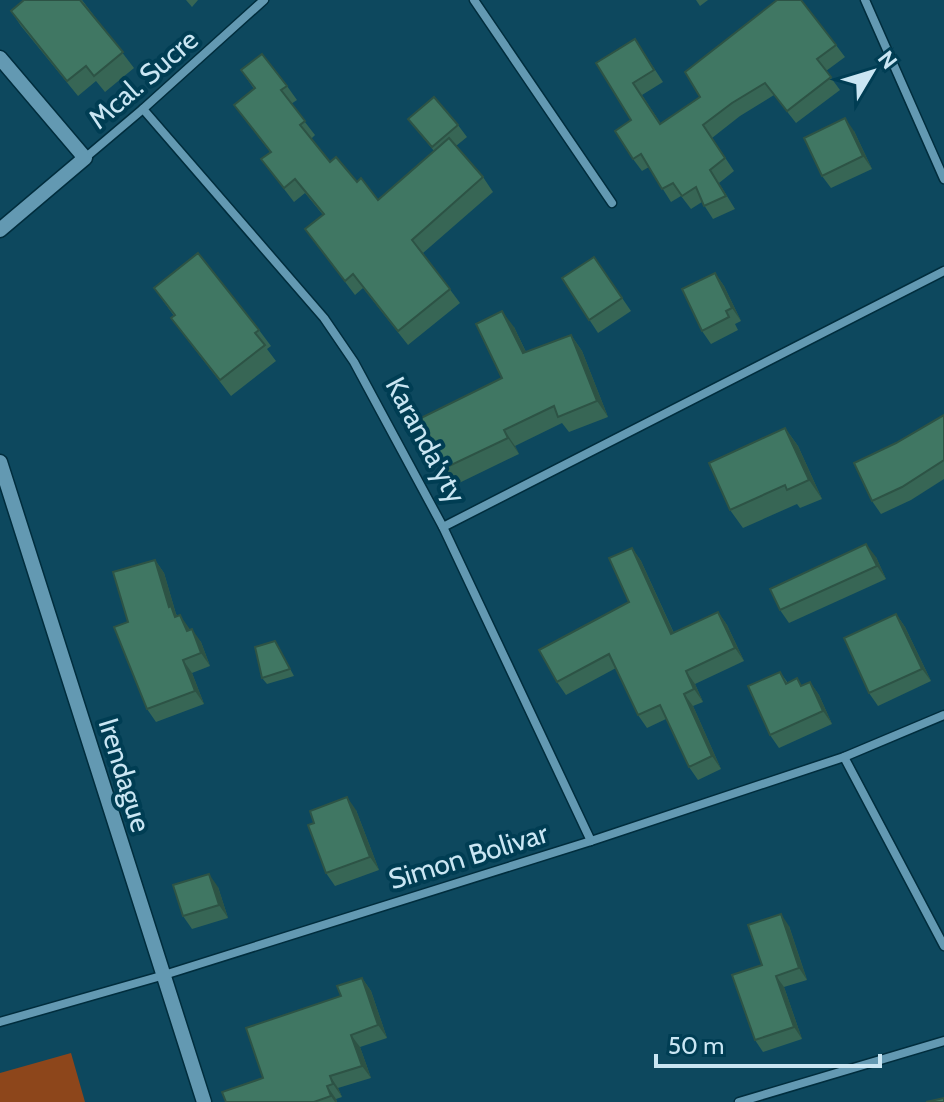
<svg xmlns="http://www.w3.org/2000/svg" width="944" height="1102" font-family="Cabin,sans-serif">
  <style>
    .green { fill: #8d461b }
    .lines { fill: none; stroke-linecap: round; stroke-linejoin: round }
    .minor-casing { stroke: #002d3d; stroke-width: 11 }
    .tertiary-casing { stroke: #002d3d; stroke-width: 17 }
    .minor { stroke: #6399b2; stroke-width: 8 }
    .tertiary { stroke: #6399b2; stroke-width: 14 }
    .wall { fill: #376655 }
    .shaded-wall { fill: #2d5345 }
    .building { fill: #407763; stroke: #2d5345; stroke-width: 2 }
    .labels { text-anchor: middle; stroke-width: 8; stroke-linejoin: round; paint-order: stroke }
    .street-label { font-size: 28px; fill: #cae6f3; stroke: #003d53 }
  </style>
  <rect width="100%" height="100%" fill="#0d485e"/>
  <polygon class="green" points="71,1053 85,1102 0,1102 0,1073"/>
  <g class="lines">
    <defs>
      <g id="minor">
        <polyline points="474,0 612,203"/>
        <polyline points="865,0 944,179"/>
        <polyline points="143,109 324,318 354,362 443,527 591,841"/>
        <polyline points="85,158 143,109 264,0"/>
        <polyline points="443,527 944,271"/>
        <polyline points="844,757 944,946"/>
        <polyline points="0,1022 161,976 591,841 844,757 944,715"/>
        <polyline points="739,1102 944,1041"/>
      </g>
      <g id="tertiary">
        <polyline points="0,58 85,158 0,230"/>
        <polyline points="0,462 204,1102"/>
      </g>
    </defs>
    <use href="#minor" class="minor-casing"/>
    <use href="#tertiary" class="tertiary-casing"/>
    <use href="#minor" class="minor"/>
    <use href="#tertiary" class="tertiary"/>
  </g>
  <g class="wall">
    <polygon points="24,0 82,0 134,68 105,92 96,81 78,96 21,26 11,11"/>
    <polygon points="186,0 198,0 192,7"/>
    <polygon points="696,0 708,0 700,6"/>
    <polygon points="635,39 663,82 642,95 661,124 836,45 845,57 826,71 840,90 796,123 774,95 740,116 712,138 734,171 719,183 735,209 713,219 702,202 691,209 681,196 671,202 649,167 642,171 633,159 631,120"/>
    <polygon points="241,70 287,86 297,100 291,104 315,135 311,139 330,162 378,200 434,151 408,119 458,125 467,137 456,146 483,177 493,192 423,253 460,303 408,345 363,288 355,295 305,229 323,215 305,193 294,202 261,159 270,152 234,105 254,89"/>
    <polygon points="854,131 872,169 831,188 822,176"/>
    <polygon points="594,257 631,311 598,333 562,278"/>
    <polygon points="715,273 724,286 741,321 735,324 738,330 711,344 702,331"/>
    <polygon points="154,288 259,330 271,346 267,349 276,361 231,396 183,334 171,318 174,316"/>
    <polygon points="514,327 526,352 571,335 582,351 608,417 569,432 562,423 515,446 519,454 457,484 445,468 502,378"/>
    <polygon points="944,415 944,479 911,500 881,514 872,501 896,443"/>
    <polygon points="785,428 798,446 822,499 800,508 797,504 743,528 730,510"/>
    <polygon points="632,548 641,561 674,633 718,612 727,625 744,661 695,684 703,702 693,706 721,769 698,780 689,767 666,719 647,728 638,715 616,668 566,695 557,682 629,602"/>
    <polygon points="876,557 886,579 789,623 780,610"/>
    <polygon points="155,560 164,573 176,614 201,642 210,666 192,673 204,704 156,722 147,709 128,622"/>
    <polygon points="896,614 905,627 931,681 878,706 869,693"/>
    <polygon points="275,641 294,676 267,684 262,678"/>
    <polygon points="780,672 788,683 802,686 810,682 819,695 832,724 779,748 770,735"/>
    <polygon points="356,810 379,870 335,886 326,873"/>
    <polygon points="218,887 228,918 192,929 183,916"/>
    <polygon points="789,926 807,980 784,987 802,1039 763,1052 755,1040 762,965"/>
    <polygon points="362,978 371,991 387,1038 360,1047 371,1078 338,1088 342,1097 336,1099 337,1102 226,1102 263,1078 341,996"/>
  </g>
  <g class="shaded-wall">
    <polygon points="845,118 854,131 872,169 863,156"/>
    <polygon points="715,273 724,286 741,321 732,308"/>
    <polygon points="502,311 514,327 534,369 523,353"/>
    <polygon points="571,335 582,351 608,417 597,401"/>
    <polygon points="785,428 798,446 822,499 809,480"/>
    <polygon points="504,430 515,446 519,454 508,438"/>
    <polygon points="866,544 876,557 886,579 877,566"/>
    <polygon points="632,548 641,561 680,647 671,634"/>
    <polygon points="155,560 164,573 176,614 180,619 184,630 169,607"/>
    <polygon points="718,612 727,625 744,661 735,648"/>
    <polygon points="896,614 905,627 931,681 922,669"/>
    <polygon points="180,615 189,628 196,644 187,631"/>
    <polygon points="192,629 201,642 210,666 201,653"/>
    <polygon points="183,660 192,673 204,704 195,691"/>
    <polygon points="686,671 695,684 703,702 694,689"/>
    <polygon points="810,682 819,695 832,724 823,711"/>
    <polygon points="684,694 693,706 721,769 712,756"/>
    <polygon points="347,797 356,810 379,870 370,857"/>
    <polygon points="209,874 218,887 228,918 219,905"/>
    <polygon points="781,914 789,926 807,980 799,968"/>
    <polygon points="776,976 784,987 802,1039 794,1027"/>
    <polygon points="362,978 371,991 387,1038 378,1025"/>
    <polygon points="351,1035 360,1047 371,1078 362,1066"/>
    <polygon points="330,1076 338,1088 342,1097 333,1084"/>
    <polygon points="327,1086 336,1099 337,1102 335,1102 331,1096"/>
  </g>
  <g class="building">
    <polygon points="24,0 80,0 123,52 94,76 86,66 67,81 11,11"/>
    <polygon points="777,0 801,0 836,45 817,59 831,77 787,111 765,83 732,103 703,125 725,158 710,170 726,196 704,206 696,187 682,196 673,183 662,189 641,154 633,159 615,131 631,120 596,63 635,39 654,70 633,83 660,124 700,97 685,72"/>
    <polygon points="262,54 287,86 281,90 305,121 300,125 330,162 336,157 357,182 361,178 378,200 449,138 483,177 412,240 450,289 398,331 353,274 345,281 305,229 324,214 295,179 284,188 261,159 271,152 234,105 255,88 241,70"/>
    <polygon points="434,97 458,125 432,147 408,119"/>
    <polygon points="845,118 863,156 822,176 804,138"/>
    <polygon points="198,253 259,330 255,333 265,345 220,380 171,318 175,315 154,288"/>
    <polygon points="594,257 622,298 589,320 562,278"/>
    <polygon points="715,273 732,308 726,311 729,317 702,331 682,289"/>
    <polygon points="502,311 523,353 571,335 597,401 558,417 554,406 504,430 508,438 445,468 421,418 502,378 476,324"/>
    <polygon points="944,415 944,460 902,487 872,501 854,463 896,443"/>
    <polygon points="785,428 809,480 787,490 785,485 730,510 709,463"/>
    <polygon points="866,544 877,566 780,610 770,589"/>
    <polygon points="632,548 671,634 718,612 735,648 686,671 694,689 684,694 712,756 689,767 660,705 638,715 609,654 557,682 539,650 629,602 609,558"/>
    <polygon points="155,560 169,607 171,606 175,617 180,615 187,631 192,629 201,653 183,660 195,691 147,709 114,627 128,622 113,572"/>
    <polygon points="896,614 922,669 869,693 844,638"/>
    <polygon points="275,641 290,669 262,678 255,647"/>
    <polygon points="780,672 786,684 797,678 801,686 810,682 823,711 770,735 748,686"/>
    <polygon points="347,797 370,857 326,873 308,825 314,823 310,811"/>
    <polygon points="209,874 219,905 183,916 173,885"/>
    <polygon points="781,914 799,968 776,976 794,1027 755,1040 732,975 762,965 748,925"/>
    <polygon points="362,978 378,1025 351,1035 362,1066 330,1076 333,1084 327,1086 331,1096 314,1102 226,1102 222,1092 263,1078 246,1028 341,996 337,986"/>
    <polygon points="944,1098 944,1102 926,1102"/>
  </g>
  <g class="labels">
    <g class="street-label">
      <text transform="translate(143 79) rotate(-41)" y="10">Mcal. Sucre</text>
      <text transform="translate(426 440) rotate(62)" y="10">Karanda'yty</text>
      <text transform="translate(125 775) rotate(73)" y="10">Irendague</text>
      <text transform="translate(468 856) rotate(-17)" y="10">Simon Bolivar</text>
    </g>
  </g>
  <g transform="translate(872 72) rotate(52)" stroke="#003d53" stroke-width="6" paint-order="stroke">
  <path d="M0-6L14 30L0 20L-14 30Z" fill="#cae6f3"/>
  <text y="-12" font-size="22" font-weight="bold" text-anchor="middle" fill="#cae6f3">N</text>
  </g>
  <path d="M656 1054v12h224v-12" fill="none" stroke="#cae6f3" stroke-width="4"/>
  <text x="668" y="1054" font-size="24" fill="#cae6f3" stroke="#003d53" stroke-width="6" paint-order="stroke">50 m</text>
</svg>
